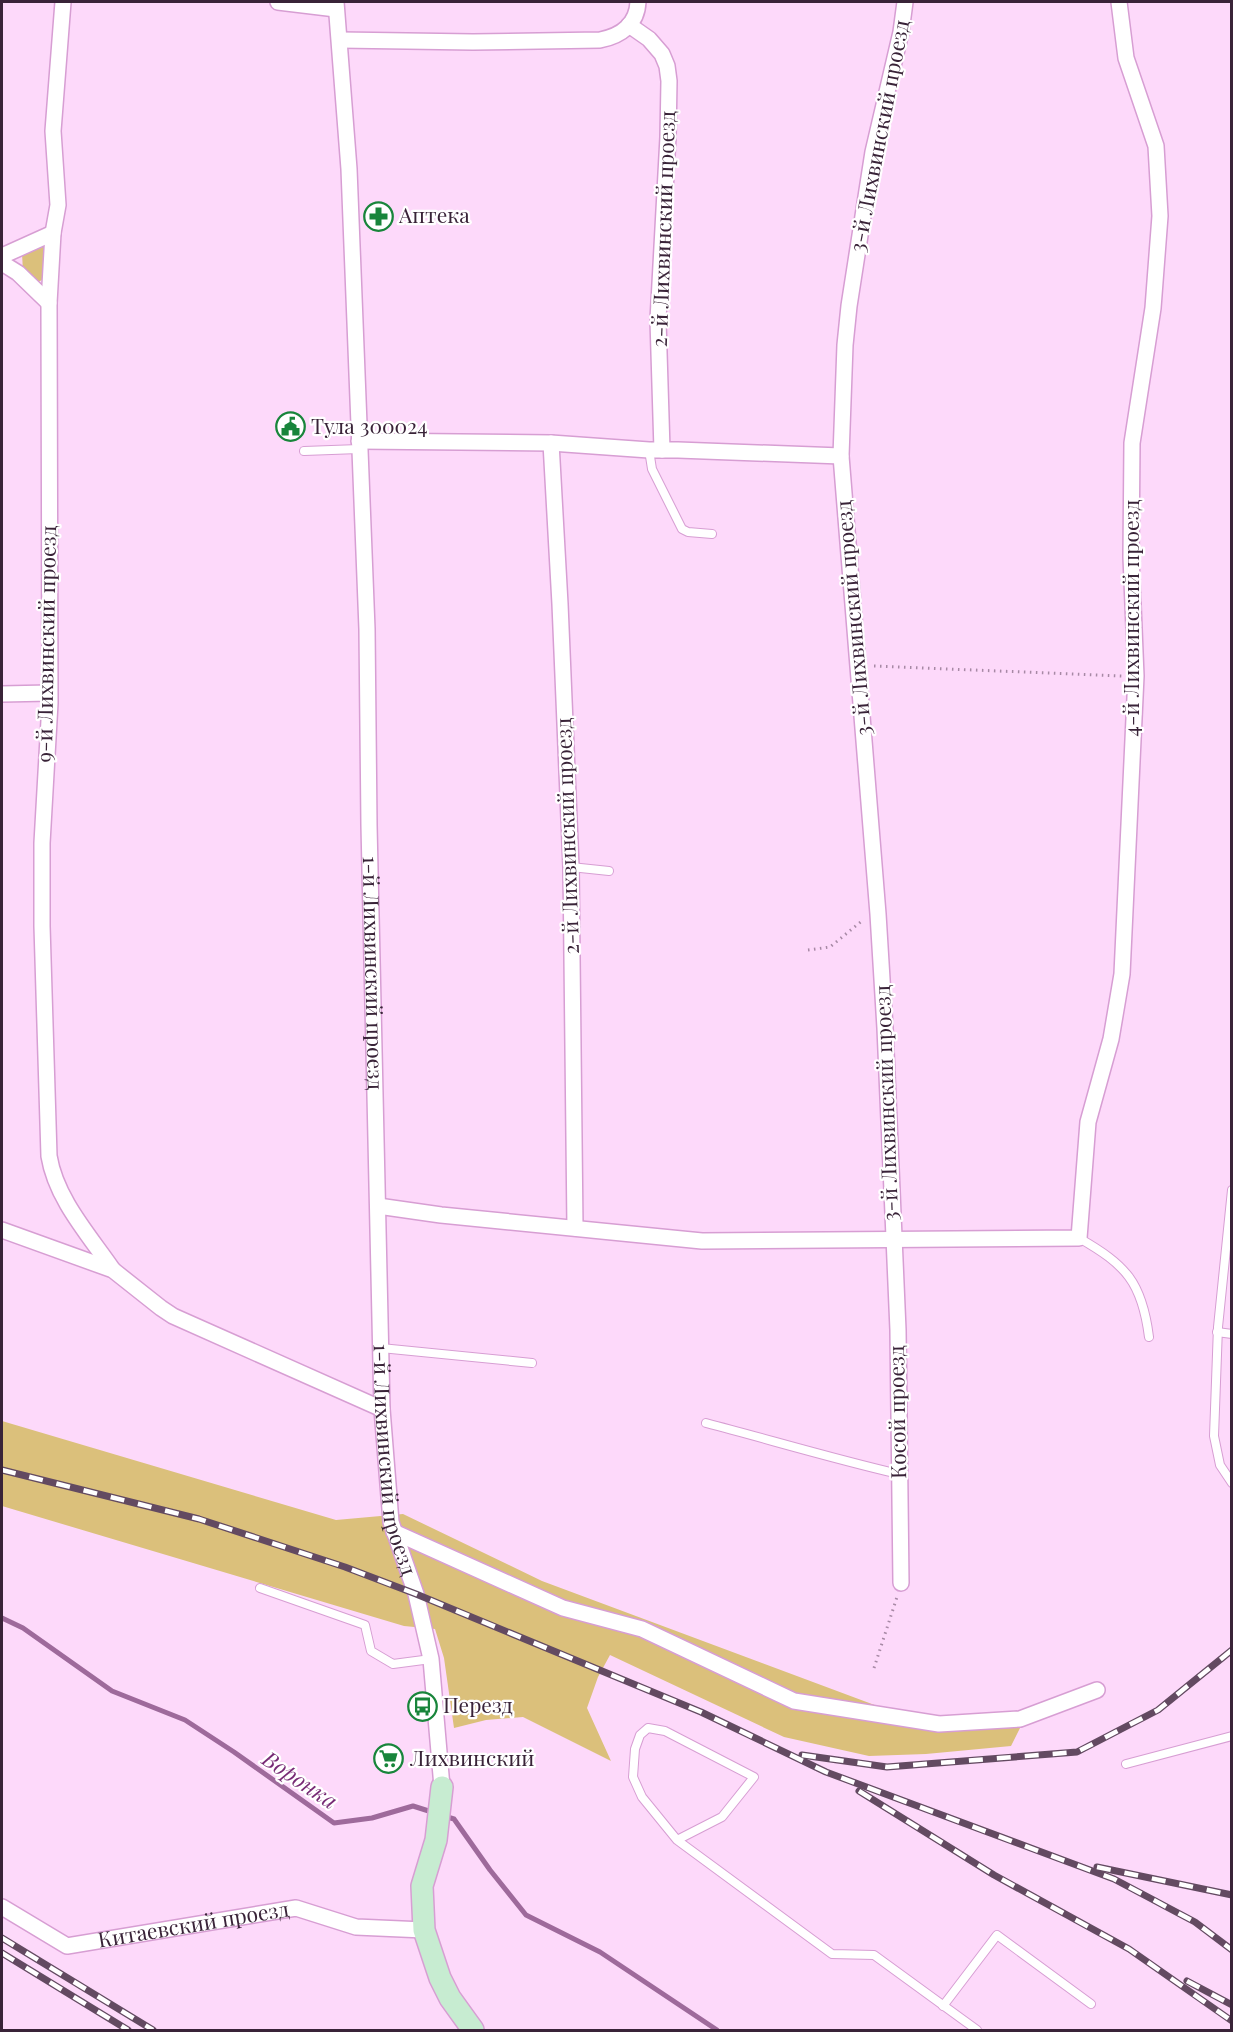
<svg xmlns="http://www.w3.org/2000/svg" width="1233" height="2032" font-family="'Playfair Display',serif">
  <style>
    .green { fill: #dbc07b }
    .lines { fill: none; stroke-linecap: round; stroke-linejoin: round }
    .stream { stroke: #9e6a9b; stroke-width: 5 }
    .lane-casing { stroke: #d79ed3; stroke-width: 10 }
    .street-casing { stroke: #d79ed3; stroke-width: 18 }
    .secondary-casing { stroke: #d79ed3; stroke-width: 24 }
    .path { stroke: #a789a5; stroke-width: 3; stroke-dasharray: 1.5 4.5; stroke-linecap: butt }
    .lane { stroke: #fff; stroke-width: 8 }
    .street { stroke: #fff; stroke-width: 15 }
    .secondary { stroke: #c7ecd1; stroke-width: 21 }
    .rail-casing { stroke: #634a61; stroke-width: 7 }
    .rail { stroke: #fff; stroke-width: 4.5; stroke-dasharray: 14; stroke-linecap: butt }
    .labels { text-anchor: middle; stroke-width: 4.5; stroke-linejoin: round; paint-order: stroke }
    .street-label { font-size: 21px; fill: #392338; stroke: #fff }
    .poi-label { font-size: 21px; fill: #392338; stroke: #fff; text-anchor: start }
    .water-label { font-size: 22px; font-style: italic; fill: #772b75; stroke: #fff }
  </style>
  <rect width="100%" height="100%" fill="#fdd9fa"/>
  <g class="green">
    <polygon points="43,244 45,246 44,279 38,282 23,271 22,254"/>
    <polygon points="2,1421 336,1520 403,1514 542,1581 947,1732 1021,1726 1011,1746 926,1754 869,1756 784,1737 610,1655 598,1677 587,1708 611,1761 523,1717 486,1720 454,1728 444,1658 435,1629 404,1626 2,1506"/>
  </g>
  <g class="lines">
    <g class="stream">
      <polyline points="2,1618 23,1628 112,1691 185,1720 234,1752 334,1823 372,1818 413,1806 435,1813"/>
      <polyline points="444,1816 454,1819 490,1870 526,1915 600,1952 717,2030"/>
    </g>
    <defs>
      <g id="lane">
        <polyline points="649,450 652,469 682,529 688,532 712,534"/>
        <polyline points="304,451 359,449"/>
        <polyline points="571,867 609,871"/>
        <polyline points="1232,1190 1218,1327 1214,1436 1220,1465 1232,1483"/>
        <path d="M1079 1238C1126 1265 1142 1282 1149 1337"/>
        <polyline points="1217,1332 1232,1334"/>
        <polyline points="381,1348 532,1363"/>
        <path d="M706 1423C771 1440 834 1459 899 1474"/>
        <polyline points="260,1588 365,1625 371,1651 393,1664 431,1659"/>
        <polyline points="1126,1764 1232,1736"/>
        <polyline points="677,1840 722,1817 754,1777 665,1731 648,1728 640,1735 635,1749 633,1777 642,1797 677,1840 832,1954 874,1955 977,2030"/>
        <polyline points="943,2006 997,1935 1091,2004"/>
      </g>
      <g id="street">
        <path d="M63 2 53 131 58 205 53 233 49 303 50 703 42 843V926L49 1156C56 1199 89 1235 113 1270"/>
        <polyline points="278,2 336,9"/>
        <path id="s1" d="M336 2 349 169 367 629 369 825 382 1409 391 1522 416 1594 431 1659 442 1787"/>
        <polyline points="629,25 649,39 662,54 667,66 669,81 668,137 658,320 662,450"/>
        <path d="M340 40 473 42 600 40C621 36 637 24 638 2"/>
        <polyline points="2,256 53,233"/>
        <polyline points="2,263 18,273 49,303"/>
        <polyline points="359,441 551,443 649,450 678,450 841,456"/>
        <polyline points="551,443 560,604 571,867 575,1228"/>
        <polyline points="2,694 49,693"/>
        <polyline points="378,1206 441,1215 702,1241 1079,1238 1088,1122 1111,1039 1122,974 1136,676 1131,557 1132,443 1153,308 1160,216 1156,146 1126,58 1119,2"/>
        <polyline points="2,1230 113,1270 161,1308 173,1316 382,1409"/>
        <polyline points="394,1532 563,1608 642,1629 794,1701 939,1724 1020,1719 1097,1690"/>
        <polyline points="901,1583 898,1330 885,1028 878,914 841,456 845,345 849,306 873,152 901,32 905,2"/>
        <path id="s2" d="M2 1907 67 1946 296 1908 356 1927 424 1930"/>
      </g>
      <polyline id="secondary" points="442,1787 436,1840 422,1886 424,1930 440,1978 450,1998 473,2030"/>
    </defs>
    <use href="#lane" class="lane-casing"/>
    <use href="#street" class="street-casing"/>
    <use href="#secondary" class="secondary-casing"/>
    <g class="path">
      <polyline points="874,666 1122,676"/>
      <polyline points="808,950 830,947 863,920"/>
      <polyline points="874,1668 897,1597"/>
    </g>
    <use href="#lane" class="lane"/>
    <use href="#street" class="street"/>
    <use href="#secondary" class="secondary"/>
    <defs>
      <g id="rail">
        <polyline points="2,1470 199,1519 345,1567 416,1594 701,1712 826,1772 1114,1879 1195,1922 1232,1950"/>
        <polyline points="802,1755 887,1767 1077,1752 1158,1710 1232,1650"/>
        <polyline points="859,1791 994,1875 1129,1949 1232,2021"/>
        <polyline points="1097,1867 1232,1895"/>
        <polyline points="2,1938 153,2030"/>
        <polyline points="2,1953 128,2030"/>
        <polyline points="1187,1981 1232,2005"/>
      </g>
    </defs>
    <use href="#rail" class="rail-casing"/>
    <use href="#rail" class="rail"/>
  </g>
  <defs>
    <symbol id="pharmacy-ring" viewBox="-11 -11 22 22"><circle r="9.5" fill="#fff" stroke="#18853b" stroke-width="1.5"/><path d="M-2-6h4v4h4v4h-4v4h-4v-4h-4v-4h4Z" fill="#18853b"/></symbol>
    <symbol id="civic-ring" viewBox="-11 -11 22 22"><circle r="9.5" fill="#fff" stroke="#18853b" stroke-width="1.5"/><path d="M-.6-6.5H3V-4.5H.6V-3L4-1V1h2V6H-6V1h2V-1L-.6-3ZM-1.2 2.5V6h2.4V2.5Z" fill="#18853b"/></symbol>
    <symbol id="bus-ring" viewBox="-11 -11 22 22"><circle r="9.5" fill="#fff" stroke="#18853b" stroke-width="1.5"/><path d="M-5-6H5V4H4V6H2V4H-2V6H-4V4H-5ZM-3.5-4V0h7V-4ZM-3.5 1.2v1.5H-2V1.2ZM2 1.2v1.5H3.5V1.2Z" fill="#18853b"/></symbol>
    <symbol id="supermarket-ring" viewBox="-11 -11 22 22"><circle r="9.5" fill="#fff" stroke="#18853b" stroke-width="1.5"/><path d="M-6-5.5h2.5l.6 2H6L4.5 2H-2.5L-4.4-4H-6ZM-1.5 3.2a1.3 1.3 0 1 0 .1 0ZM3 3.2a1.3 1.3 0 1 0 .1 0Z" fill="#18853b"/></symbol>
  </defs>
  <g fill-rule="evenodd">
    <use href="#pharmacy-ring" x="362" y="200" width="33" height="33"/>
    <use href="#civic-ring" x="274" y="410" width="33" height="33"/>
    <use href="#bus-ring" x="406" y="1690" width="33" height="33"/>
    <use href="#supermarket-ring" x="372" y="1742" width="33" height="33"/>
  </g>
  <g class="labels">
    <g class="street-label">
      <text transform="translate(880 136) rotate(-79)" y="7">3-й Лихвинский проезд</text>
      <text transform="translate(664 229) rotate(-88)" y="7">2-й Лихвинский проезд</text>
      <text transform="translate(854 618) rotate(-95)" y="7">3-й Лихвинский проезд</text>
      <text transform="translate(1132 618) rotate(-90)" y="7">4-й Лихвинский проезд</text>
      <text transform="translate(47 644) rotate(-89)" y="7">9-й Лихвинский проезд</text>
      <text transform="translate(568 836) rotate(-92)" y="7">2-й Лихвинский проезд</text>
      <text dy="7" stroke="none"><textPath href="#s1" startOffset="972">1-й Лихвинский проезд</textPath></text>
      <text transform="translate(887 1103) rotate(-92)" y="7">3-й Лихвинский проезд</text>
      <text transform="translate(898 1412) rotate(-91)" y="7">Косой проезд</text>
      <text dy="7" stroke="none"><textPath href="#s1" startOffset="1460">1-й Лихвинский проезд</textPath></text>
      <text dy="7" stroke="none"><textPath href="#s2" startOffset="204">Китаевский проезд</textPath></text>
    </g>
    <g class="poi-label">
      <text x="399" y="223">Аптека</text>
      <text x="311" y="434">Тула 300024</text>
      <text x="443" y="1713">Перезд</text>
      <text x="410" y="1766">Лихвинский</text>
    </g>
    <g class="water-label">
      <text transform="translate(300 1780) rotate(34)" y="8">Воронка</text>
    </g>
  </g>
  <rect width="1233" height="2032" fill="none" stroke="#392338" stroke-width="6"/>
</svg>
